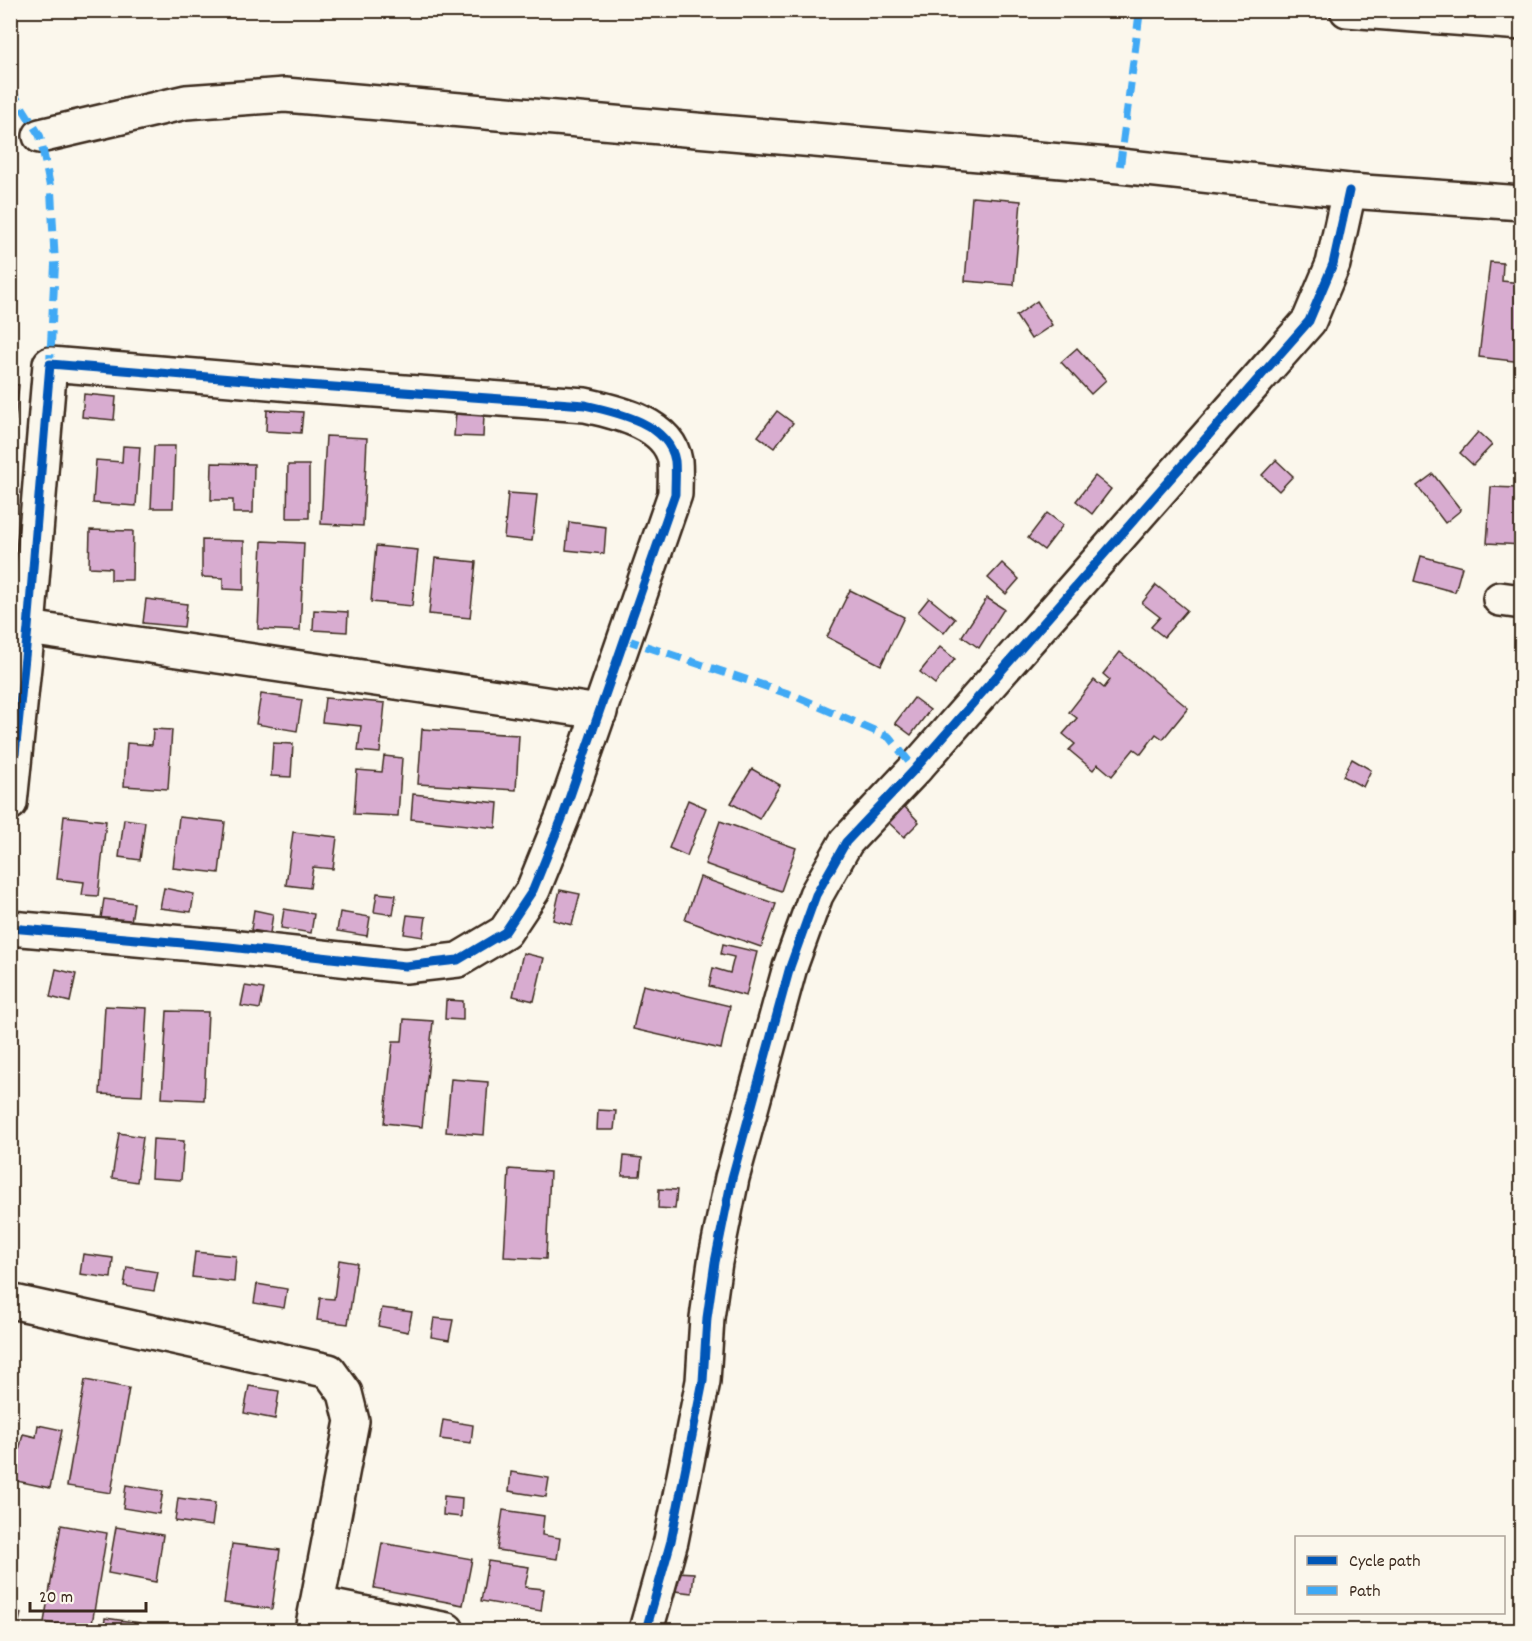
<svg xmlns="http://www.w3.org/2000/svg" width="1532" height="1641" font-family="Dekko,sans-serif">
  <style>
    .building { fill: #d8acd0; stroke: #3b2a1e; stroke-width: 1.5 }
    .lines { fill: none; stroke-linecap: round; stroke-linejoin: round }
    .street-casing { stroke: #3b2a1e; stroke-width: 38 }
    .secondary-casing { stroke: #3b2a1e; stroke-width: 38 }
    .street { stroke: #fbf7ec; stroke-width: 33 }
    .secondary { stroke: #fbf7ec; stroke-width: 33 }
    .quiet { stroke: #3fa9f5; stroke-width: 8; stroke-dasharray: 15 8; stroke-linecap: butt }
    .cycleway-casing { stroke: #fbf7ec; stroke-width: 13 }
    .cycleway { stroke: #0057b8; stroke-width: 9 }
  </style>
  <rect width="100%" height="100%" fill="#fbf7ec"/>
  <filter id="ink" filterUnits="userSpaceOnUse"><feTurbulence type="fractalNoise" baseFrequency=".0167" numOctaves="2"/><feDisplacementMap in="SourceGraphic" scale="12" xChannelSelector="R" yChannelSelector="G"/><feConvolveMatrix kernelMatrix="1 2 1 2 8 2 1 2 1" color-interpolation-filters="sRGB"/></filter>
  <g filter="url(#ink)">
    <g class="building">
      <polygon points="972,197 1021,201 1014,285 965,281"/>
      <polygon points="1490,262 1503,263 1502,281 1522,283 1522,362 1479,357"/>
      <polygon points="1037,301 1052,325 1031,339 1016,316"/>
      <polygon points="1077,348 1106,380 1091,394 1061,362"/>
      <polygon points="10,384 19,385 15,420 10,419"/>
      <polygon points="84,394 116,397 114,420 82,417"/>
      <polygon points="267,410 303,412 301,433 266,431"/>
      <polygon points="777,411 793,423 774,448 758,436"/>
      <polygon points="456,412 484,414 483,437 454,436"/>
      <polygon points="1478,432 1492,445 1473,465 1460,453"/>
      <polygon points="326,436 367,438 363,526 321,524"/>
      <polygon points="123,446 140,447 136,506 93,503 96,460 122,462"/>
      <polygon points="154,446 175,446 173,508 151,508"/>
      <polygon points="1276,460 1293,476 1279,491 1262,475"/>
      <polygon points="212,463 254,464 253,513 233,513 233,500 211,500"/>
      <polygon points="288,465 309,465 309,518 287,518"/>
      <polygon points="1433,474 1461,510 1445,523 1417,486"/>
      <polygon points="1095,476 1111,489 1092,514 1076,501"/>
      <polygon points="1518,476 1522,476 1522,545 1487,543 1491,487 1517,488"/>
      <polygon points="508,493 537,495 532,541 504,538"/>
      <polygon points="1047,513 1063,525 1044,550 1028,538"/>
      <polygon points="569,522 606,527 604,554 566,550"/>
      <polygon points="90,530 133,531 132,580 111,580 111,568 89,567"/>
      <polygon points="202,540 244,541 244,590 223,589 223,578 202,577"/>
      <polygon points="262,541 304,543 300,631 258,629"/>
      <polygon points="376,546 418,550 412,606 371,602"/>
      <polygon points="1421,556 1462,567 1455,592 1414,581"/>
      <polygon points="435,558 476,562 470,618 429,614"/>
      <polygon points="1002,563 1019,579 1006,594 988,578"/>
      <polygon points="1156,585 1187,610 1164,637 1151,627 1160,617 1142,603"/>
      <polygon points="850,590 904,617 881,665 827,637"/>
      <polygon points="929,598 955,619 944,633 918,612"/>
      <polygon points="987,598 1004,609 979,648 962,636"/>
      <polygon points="146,599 187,604 184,627 143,623"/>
      <polygon points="314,610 348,612 347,632 313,630"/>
      <polygon points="940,647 955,659 935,684 920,672"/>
      <polygon points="1120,652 1188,708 1163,739 1156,734 1141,754 1134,749 1112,776 1098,764 1093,770 1069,750 1075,744 1063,734 1077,718 1069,712 1094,680 1104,688 1110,680 1103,674"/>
      <polygon points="261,694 302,700 297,731 256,724"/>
      <polygon points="325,698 385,703 380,753 358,751 361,726 322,722"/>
      <polygon points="914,698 930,710 911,735 895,723"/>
      <polygon points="153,729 172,730 168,789 124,786 127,743 152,745"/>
      <polygon points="422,729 519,735 516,790 418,784"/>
      <polygon points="273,743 293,744 291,777 271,776"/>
      <polygon points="384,756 402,758 398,816 354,814 357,770 382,772"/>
      <polygon points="1352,759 1371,770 1363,787 1343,776"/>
      <polygon points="752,769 780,785 759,819 731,803"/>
      <polygon points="413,794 498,803 496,828 411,819"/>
      <polygon points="688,800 706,808 687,856 669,848"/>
      <polygon points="904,806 919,822 904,837 888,822"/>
      <polygon points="64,816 106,821 98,896 82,895 84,882 57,879"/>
      <polygon points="179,817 225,822 219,873 173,868"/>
      <polygon points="124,819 145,822 140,860 119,857"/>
      <polygon points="720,821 796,848 781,891 705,864"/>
      <polygon points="293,832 337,837 333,869 313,867 310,888 286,885"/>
      <polygon points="700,877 776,904 761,947 685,920"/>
      <polygon points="164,888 194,894 191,912 160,908"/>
      <polygon points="560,890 580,894 572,925 553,920"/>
      <polygon points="377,893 396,895 393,915 374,912"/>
      <polygon points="104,899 134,903 131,922 101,918"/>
      <polygon points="284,909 314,914 311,933 281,928"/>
      <polygon points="254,910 273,914 270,933 251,930"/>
      <polygon points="340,912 370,917 367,936 337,931"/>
      <polygon points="407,915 426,917 423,937 404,934"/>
      <polygon points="723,944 757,952 746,996 709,986 713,968 730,973 734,957 721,954"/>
      <polygon points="523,953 544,958 534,1001 513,996"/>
      <polygon points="56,969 76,974 70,1002 50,997"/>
      <polygon points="643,985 730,1006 721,1049 633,1029"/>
      <polygon points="245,986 264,989 260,1009 241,1006"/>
      <polygon points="446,1000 463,1001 463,1020 445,1019"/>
      <polygon points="105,1006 147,1008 142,1096 100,1094"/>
      <polygon points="167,1011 208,1012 204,1100 162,1098"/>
      <polygon points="404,1019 433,1021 422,1127 384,1123 393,1041 402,1041"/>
      <polygon points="451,1079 488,1082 484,1135 446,1132"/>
      <polygon points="598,1110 616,1111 614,1130 597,1130"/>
      <polygon points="119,1133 143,1137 137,1182 112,1178"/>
      <polygon points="153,1139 184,1141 181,1180 151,1178"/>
      <polygon points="624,1156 642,1158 640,1176 622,1176"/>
      <polygon points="509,1169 550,1172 546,1259 504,1257"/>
      <polygon points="659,1189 677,1190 675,1209 658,1208"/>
      <polygon points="195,1252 236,1256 234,1282 192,1277"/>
      <polygon points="83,1254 113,1258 111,1278 80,1274"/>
      <polygon points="339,1260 357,1263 348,1324 317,1320 320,1298 334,1299"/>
      <polygon points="127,1267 158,1272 154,1291 124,1286"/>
      <polygon points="257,1284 287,1289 284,1308 254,1303"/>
      <polygon points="382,1308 412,1312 408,1332 378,1326"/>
      <polygon points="434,1318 453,1320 449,1340 431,1337"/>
      <polygon points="85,1380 129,1388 111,1493 67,1486"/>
      <polygon points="249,1386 279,1391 275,1419 244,1413"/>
      <polygon points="443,1420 473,1425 471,1443 440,1439"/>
      <polygon points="38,1425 62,1430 50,1488 12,1480 23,1434 36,1437"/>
      <polygon points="511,1472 549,1478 546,1497 509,1491"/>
      <polygon points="126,1485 163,1491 159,1514 123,1508"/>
      <polygon points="444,1496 462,1498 461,1517 443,1515"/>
      <polygon points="178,1498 215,1503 212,1526 175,1521"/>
      <polygon points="503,1510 544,1516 542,1535 560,1538 557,1559 497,1550"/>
      <polygon points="61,1525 107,1533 91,1630 44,1622"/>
      <polygon points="116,1527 163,1535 156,1582 108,1573"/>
      <polygon points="382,1543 472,1559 463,1605 374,1588"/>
      <polygon points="232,1544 280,1550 272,1609 224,1603"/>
      <polygon points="488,1561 529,1567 525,1587 544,1589 541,1611 481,1601"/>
      <polygon points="676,1572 694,1573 692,1593 675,1591"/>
      <polygon points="10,1611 21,1613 17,1630 10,1630"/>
      <polygon points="105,1618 140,1623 139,1630 104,1630"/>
    </g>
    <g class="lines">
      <defs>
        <g id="street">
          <polyline points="40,136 186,102 285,95 1120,166 1349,191 1522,203"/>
          <polyline points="1500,599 1522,602"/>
          <polyline points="28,628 600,712"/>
          <path d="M10 803 28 628 50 364 292 384 585 405C616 412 669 423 675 461 676 471 675 483 675 494L563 816 533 890 505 932 458 960 405 966 229 947 10 928"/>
          <polyline points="10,1301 329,1371 345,1393 352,1421 312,1630"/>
          <polyline points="317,1604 447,1630"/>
          <polyline points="646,1630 671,1541 703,1381 707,1318 715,1262 732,1178 790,967 816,895 846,842 915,769 1309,321 1333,264 1349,191"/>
        </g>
        <polyline id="secondary" points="1347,10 1522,23"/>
      </defs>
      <use href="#street" class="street-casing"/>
      <use href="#secondary" class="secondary-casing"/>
      <use href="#street" class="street"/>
      <use href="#secondary" class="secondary"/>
      <g class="quiet">
        <polyline points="10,88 40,136 51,191 55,264 50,364"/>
        <polyline points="1120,166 1140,10"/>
        <polyline points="624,639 795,696 889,737 915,769"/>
      </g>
      <defs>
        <g id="cycleway">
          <path d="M10 803 28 628 50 364 292 384 585 405C616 412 669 423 675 461 676 471 675 483 675 494L563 816 533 890 505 932 458 960 405 966 229 947 10 928"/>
          <polyline points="646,1630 671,1541 703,1381 707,1318 715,1262 732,1178 790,967 816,895 846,842 915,769 1309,321 1333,264 1349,191"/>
        </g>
      </defs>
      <use href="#cycleway" class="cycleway-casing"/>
      <use href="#cycleway" class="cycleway"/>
    </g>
  </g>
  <rect width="1532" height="1641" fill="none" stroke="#fbf7ec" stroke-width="36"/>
  <rect x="18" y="18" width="1496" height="1605" fill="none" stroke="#3b2a1e" stroke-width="2" filter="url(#ink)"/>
  <rect x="1295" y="1536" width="210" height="78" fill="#fbf7ec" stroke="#aea59a" stroke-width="1.5"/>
  <rect x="1307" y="1556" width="30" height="9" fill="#0057b8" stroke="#aea59a" stroke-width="1.5"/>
  <text x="1349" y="1566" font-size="18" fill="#3b2a1e">Cycle path</text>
  <rect x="1307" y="1586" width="30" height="9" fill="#3fa9f5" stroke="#aea59a" stroke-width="1.5"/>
  <text x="1349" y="1596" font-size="18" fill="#3b2a1e">Path</text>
  <path d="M30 1602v9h116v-9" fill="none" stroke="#3b2a1e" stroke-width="3"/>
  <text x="39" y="1602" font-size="18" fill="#3b2a1e" stroke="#fbf7ec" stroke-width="4.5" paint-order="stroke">20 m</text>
</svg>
